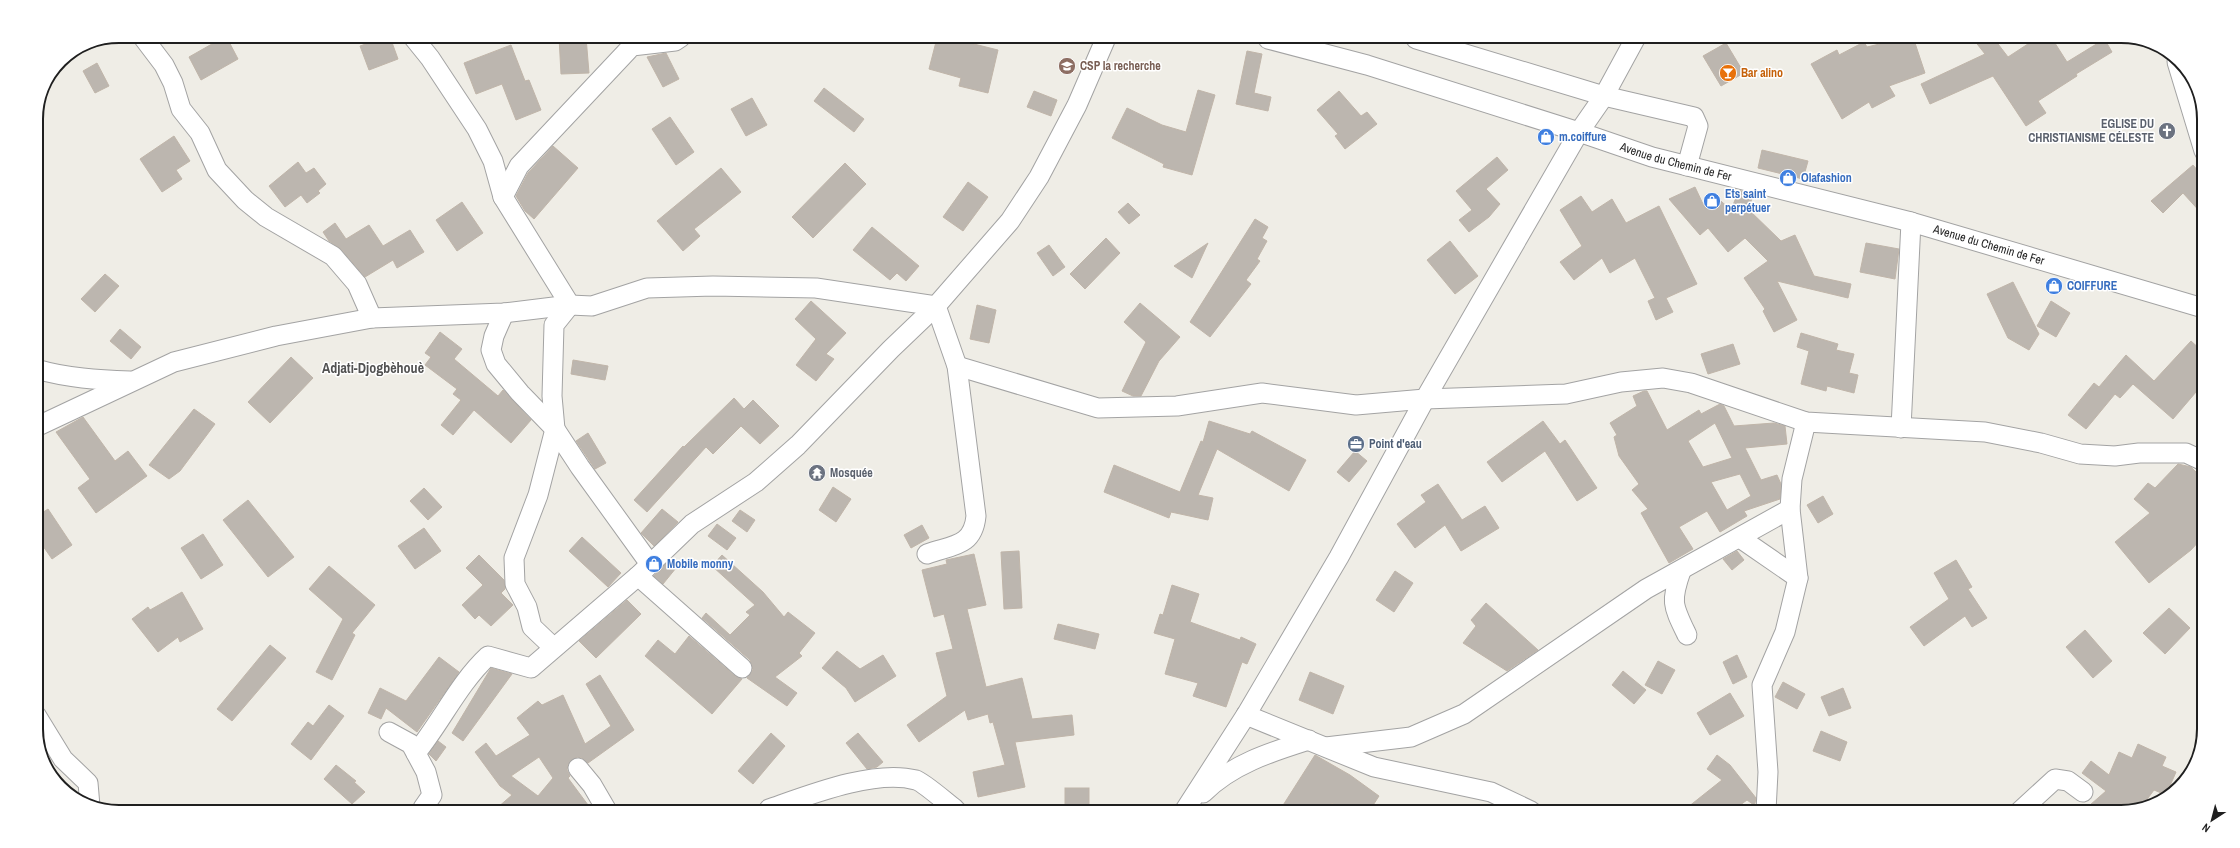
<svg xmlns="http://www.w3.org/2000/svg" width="2240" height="848" font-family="'Archivo Narrow',sans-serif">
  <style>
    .building { fill: #bcb6af; stroke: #c0b5a9; fill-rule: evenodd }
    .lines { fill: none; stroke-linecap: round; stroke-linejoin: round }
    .minor-casing { stroke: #a3a3a3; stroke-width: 21 }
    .minor { stroke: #fff; stroke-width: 19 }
    .labels { text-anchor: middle; stroke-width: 3; stroke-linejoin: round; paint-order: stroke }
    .education-label { font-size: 12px; font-weight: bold; fill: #785e54; stroke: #fff; text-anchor: start }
    .food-label { font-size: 12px; font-weight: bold; fill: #c56008; stroke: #fff; text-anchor: start }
    .worship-label { font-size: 12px; font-weight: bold; fill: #5b616d; stroke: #fff; text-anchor: end }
    .shop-label { font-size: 12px; font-weight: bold; fill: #366cbe; stroke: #fff; text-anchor: start }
    .street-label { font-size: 12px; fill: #1f1f1f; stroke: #fff }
    .service-label { font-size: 12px; font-weight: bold; fill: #4e5e75; stroke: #fff; text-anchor: start }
    .quarter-label { font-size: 14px; font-weight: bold; fill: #525252; stroke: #fff }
    .rim { fill: none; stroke: #1f1f1f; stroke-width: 2 }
  </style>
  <rect width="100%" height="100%" fill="#efede6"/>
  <g class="building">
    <polygon points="226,36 238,59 201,80 189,57"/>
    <polygon points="385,37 390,37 398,59 369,70 360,46"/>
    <polygon points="559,37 586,37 589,73 561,74"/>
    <polygon points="937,38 967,38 966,42 998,50 988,93 959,86 961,78 929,69"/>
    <polygon points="1896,40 1914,40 1925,73 1889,86 1895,96 1872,108 1869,102 1842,119 1811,64 1837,50 1839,55 1864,42 1867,47"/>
    <polygon points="1974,40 1995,40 2008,57 2034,40 2053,40 2067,62 2103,40 2105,40 2112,52 2076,74 2077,76 2038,101 2046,113 2026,126 1993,76 1930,104 1921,84 1985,54"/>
    <polygon points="1726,43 1744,73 1721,86 1703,56"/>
    <polygon points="511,45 525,81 529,80 541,110 516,120 502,84 476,94 464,63"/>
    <polygon points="1247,51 1262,54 1254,93 1271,97 1268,111 1236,104"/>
    <polygon points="666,53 679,79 663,87 647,57"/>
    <polygon points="97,63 109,86 95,93 83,71"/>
    <polygon points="824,88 864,119 854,132 814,101"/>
    <polygon points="1198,90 1215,95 1192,175 1163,167 1164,164 1112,138 1127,108 1162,125 1186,132"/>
    <polygon points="1034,91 1057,100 1051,116 1027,107"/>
    <polygon points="1339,91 1361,116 1367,112 1377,124 1345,149 1335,136 1338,134 1317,110"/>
    <polygon points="752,98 767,125 746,136 731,109"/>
    <polygon points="670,117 694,152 676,165 652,129"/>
    <polygon points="174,136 190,161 176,170 182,179 162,192 140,159"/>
    <polygon points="553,146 578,168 534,219 525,211 516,196 528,173"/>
    <polygon points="1762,150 1808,161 1803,179 1758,168"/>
    <polygon points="1497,157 1508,170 1486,189 1500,204 1489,217 1469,232 1459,220 1472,210 1456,191"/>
    <polygon points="298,162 306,173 314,168 326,184 318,191 320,193 307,203 301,195 285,207 269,186"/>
    <polygon points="845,163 866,184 813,238 792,217"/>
    <polygon points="2193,165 2203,177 2203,215 2183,193 2163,213 2151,201"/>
    <polygon points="721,168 741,192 694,229 700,236 683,251 657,221"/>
    <polygon points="968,182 988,197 963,231 943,217"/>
    <polygon points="1695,187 1703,204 1713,194 1731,210 1739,190 1753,196 1748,209 1781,241 1795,235 1814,276 1851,284 1848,298 1777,281 1797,320 1774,332 1763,311 1765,309 1744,278 1768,261 1745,238 1728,252 1708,228 1700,235 1669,199"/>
    <polygon points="1581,196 1592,212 1612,199 1626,223 1659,206 1697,284 1666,298 1673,312 1656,320 1648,301 1655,298 1635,258 1610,273 1602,258 1574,280 1560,262 1582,246 1560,210"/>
    <polygon points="462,202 483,233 457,251 436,220"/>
    <polygon points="1128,203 1140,215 1129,224 1118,212"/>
    <polygon points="1255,219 1268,227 1262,238 1267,241 1257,259 1260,261 1246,280 1251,284 1210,337 1190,322"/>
    <polygon points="335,223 346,239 369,225 383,246 410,230 424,252 397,268 393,260 365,277 341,249 329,241 323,232"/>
    <polygon points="872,227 919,266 906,281 897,273 890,280 853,250"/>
    <polygon points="1106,238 1120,253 1085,289 1070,274"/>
    <polygon points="1450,241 1478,276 1455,294 1427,260"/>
    <polygon points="1208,243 1192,278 1174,266"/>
    <polygon points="1866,243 1899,249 1895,279 1860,272"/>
    <polygon points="1049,245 1065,267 1053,276 1037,253"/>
    <polygon points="105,274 119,286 95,312 81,299"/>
    <polygon points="2013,282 2039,334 2029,350 2008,338 1987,294"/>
    <polygon points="811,301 846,333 826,354 834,359 816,381 796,365 816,339 795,319"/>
    <polygon points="2051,301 2070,313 2056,337 2037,326"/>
    <polygon points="1140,303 1180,337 1159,361 1141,396 1133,396 1122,391 1146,342 1124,322"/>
    <polygon points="977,305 996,310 989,343 970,339"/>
    <polygon points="120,329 141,347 131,359 110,341"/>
    <polygon points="440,332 462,349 454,359 498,396 503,390 531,420 511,443 474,410 453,435 441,425 461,400 453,394 457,389 425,365 431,357 425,353"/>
    <polygon points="1801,333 1838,344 1836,350 1854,354 1849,373 1858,375 1854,393 1827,386 1826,391 1801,384 1809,351 1797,347"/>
    <polygon points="2191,341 2202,351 2202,385 2173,419 2133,384 2120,398 2115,394 2086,429 2068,415 2094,383 2099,387 2126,355 2154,381"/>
    <polygon points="1733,344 1740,364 1708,374 1701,354"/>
    <polygon points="291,357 313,378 270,423 248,402"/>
    <polygon points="573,360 608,366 605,380 571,374"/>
    <path d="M1644 391H1647L1667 430 1699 410 1701 414 1720 404 1724 406 1734 426 1774 423 1785 426 1787 444 1745 448 1761 480 1777 475 1781 484 1780 499 1744 511 1747 516 1720 532 1707 511 1679 527 1693 549 1669 563 1641 513 1648 509 1632 490 1639 484 1619 456 1614 437 1617 435 1610 423 1637 406 1633 396ZM1715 423 1732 458 1703 467 1688 441ZM1740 474 1751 496 1727 510 1711 482Z"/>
    <polygon points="734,398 744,409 753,400 779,426 760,444 741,426 713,454 706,447 647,512 634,500 683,446 684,447"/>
    <polygon points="194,409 215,424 180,471 169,479 149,465"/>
    <polygon points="83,417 115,461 128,451 147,476 96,513 78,488 90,479 56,432"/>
    <polygon points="1209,421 1250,434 1252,431 1306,460 1289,491 1217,449 1198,495 1213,498 1208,520 1171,512 1169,518 1104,492 1114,465 1180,492 1201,441 1203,442"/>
    <polygon points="1543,421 1560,444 1565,440 1597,488 1577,501 1545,451 1502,482 1487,462"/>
    <polygon points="588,433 606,463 595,469 576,441"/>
    <polygon points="1355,451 1367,461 1349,482 1337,472"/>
    <polygon points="2178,464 2191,467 2201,477 2201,539 2191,550 2149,583 2115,542 2150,513 2134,499 2148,483 2155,488"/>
    <polygon points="1438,484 1462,520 1485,506 1499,528 1461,551 1445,525 1415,548 1397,524 1426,502 1421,495"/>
    <polygon points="833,487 851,499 836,522 819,510"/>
    <polygon points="424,488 442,507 428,520 410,501"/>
    <polygon points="1823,496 1833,514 1818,523 1807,505"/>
    <polygon points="248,500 294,557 268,577 223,520"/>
    <polygon points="48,509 72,545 52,559 36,536 36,517"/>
    <polygon points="662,509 678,522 654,546 641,533"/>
    <polygon points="740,510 755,520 747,532 732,521"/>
    <polygon points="717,524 736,538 727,550 708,536"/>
    <polygon points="922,525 929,538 911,548 904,535"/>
    <polygon points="424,528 441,551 415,569 398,546"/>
    <polygon points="203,534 223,565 201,579 181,548"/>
    <polygon points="582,537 621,573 608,587 569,551"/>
    <polygon points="1019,551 1022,608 1004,609 1001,552"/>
    <polygon points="1737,551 1744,560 1732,570 1723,559"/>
    <polygon points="974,554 986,605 967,609 986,687 1022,678 1032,719 1072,715 1074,735 1015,742 1025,787 978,797 973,772 1005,765 993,722 990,723 988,714 968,720 965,710 919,742 907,725 947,696 936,653 953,649 944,614 934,617 922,570 947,564 946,560"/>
    <polygon points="479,555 504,580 505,589 501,593 513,605 491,626 479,615 475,619 462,605 483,585 466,568"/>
    <polygon points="722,555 763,592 784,617 788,612 815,633 799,653 802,656 775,677 797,693 787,706 747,678 753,670 750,660 702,618 706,613 730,635 750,615 746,612 755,605 712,566"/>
    <polygon points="1956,560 1972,587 1968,589 1987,618 1972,627 1965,616 1924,646 1910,627 1949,599 1934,573"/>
    <polygon points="668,562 676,568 663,584 654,576"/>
    <polygon points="329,566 375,605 352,633 355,635 332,680 316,672 343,619 309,589"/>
    <polygon points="1395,571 1413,583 1394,612 1376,600"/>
    <polygon points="1172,585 1199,594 1190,622 1240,640 1241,637 1256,644 1247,664 1242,662 1226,707 1193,696 1198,683 1165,674 1175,639 1154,633 1160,614 1163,615"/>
    <polygon points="182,592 203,629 180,642 178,637 158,652 132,619 148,607 150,610"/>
    <polygon points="627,600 641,614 596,658 579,641"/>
    <polygon points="1486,603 1538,650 1507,671 1463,643 1476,626 1471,620"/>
    <polygon points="2169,608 2190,628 2165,654 2143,633"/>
    <polygon points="1058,624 1099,634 1095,649 1054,639"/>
    <polygon points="2085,630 2112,661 2093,678 2066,647"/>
    <polygon points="689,636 735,676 742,679 712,714 645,656 658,640 675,654"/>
    <polygon points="270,645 286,658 232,721 217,709"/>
    <polygon points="837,651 860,669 883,655 896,676 855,702 846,688 822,668"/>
    <polygon points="1737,655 1747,677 1733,684 1723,662"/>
    <polygon points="439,657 459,672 417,732 386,708 381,719 368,713 380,688 406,701"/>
    <polygon points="1658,661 1675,670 1662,694 1645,685"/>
    <polygon points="491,668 512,674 463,741 452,733"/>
    <polygon points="1623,671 1646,690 1634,704 1612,685"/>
    <polygon points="1310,672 1344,686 1333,714 1299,700"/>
    <path d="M600 675 634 730 588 763 582 758 577 757 568 764 567 770 570 776 568 778 591 809 497 808 512 795 500 786 475 752 486 743 496 756 530 735 517 718 538 701 542 705 563 695 585 744 611 726 586 684ZM539 757 553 778 538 796 511 776Z"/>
    <polygon points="1783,682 1805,694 1797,709 1775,697"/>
    <polygon points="1843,688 1851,708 1829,716 1821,697"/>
    <polygon points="1730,693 1744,716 1710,735 1697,713"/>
    <polygon points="329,705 344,716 311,760 291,744 308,722 313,726"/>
    <polygon points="1821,731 1847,742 1840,761 1813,751"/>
    <polygon points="771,733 785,746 753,784 738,771"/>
    <polygon points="858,733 883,762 877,767 867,769 846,743"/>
    <polygon points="438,741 446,747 436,761 429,754"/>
    <polygon points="2138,744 2166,757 2162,766 2176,772 2166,795 2154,790 2142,806 2121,812 2082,812 2106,791 2082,773 2091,761 2109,775 2119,752 2132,758"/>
    <polygon points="1315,755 1350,775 1379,796 1370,810 1342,810 1332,803 1327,810 1280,810"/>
    <polygon points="1717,755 1730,765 1756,798 1755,803 1754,805 1747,800 1732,811 1683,811 1722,780 1707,769"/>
    <polygon points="336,765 356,781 354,782 365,792 352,804 324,779"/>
    <rect x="1065" y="788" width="24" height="22"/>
  </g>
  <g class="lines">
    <defs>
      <g id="minor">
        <polyline points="142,36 164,65 173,83 181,109 200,133 217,170 245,200 266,217 333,256 357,284 372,318"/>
        <polyline points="413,37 430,58 477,129 493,161 503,197 570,305 554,325 552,396 555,429 538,495 514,558 515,584 527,607 532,627 553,647"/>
        <path id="s1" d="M1268 39 1367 65 1579 132 1652 157 1911 222 2203 308"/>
        <polyline points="1416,39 1604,96 1694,117 1698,126 1687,166"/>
        <polyline points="2177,62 2204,151"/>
        <polyline points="503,197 519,166 632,46 675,41 681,37"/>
        <polyline points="504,313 494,336 491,350 496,364 520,393 555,429 580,467 650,564"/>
        <polyline points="957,366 1098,408 1177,406 1262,393 1356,405 1425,399 1566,394 1621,382 1663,378 1691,383 1806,422 1985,432 2041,443 2080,454 2115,456 2139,453 2186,453 2201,460"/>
        <path d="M36 369C67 378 98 380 130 381"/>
        <path d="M36 427 174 362 276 336 372 318 504 313 570 305 592 306 647 288 713 286 816 288 936 306 957 366 976 516C973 547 952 545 927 554"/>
        <polyline points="1901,428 1911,222"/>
        <polyline points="1740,538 1798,578"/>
        <path d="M1681 571C1670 602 1673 606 1687 635"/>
        <polyline points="638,576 742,668"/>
        <polyline points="36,715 63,759 88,783 90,806"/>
        <polyline points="1246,715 1374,767 1491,792 1531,811"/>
        <polyline points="389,732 411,744 426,772 432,795 423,808"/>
        <polyline points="1326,747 1411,737 1464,714 1646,589 1790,509"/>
        <path d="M416 753C441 722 459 683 488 656L531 668 638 576 692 524 756 482 798 445 891 349 936 306 1010 221 1039 177 1077 105 1106 38"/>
        <polyline points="578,768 592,785 606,809"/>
        <path d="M1203 793C1232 764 1271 752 1309 740"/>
        <path d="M769 809C809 795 874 769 916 780 923 782 947 803 955 809"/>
        <polyline points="1185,810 1246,715 1339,557 1425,399 1579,132 1604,96 1635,39"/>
        <polyline points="1766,811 1768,772 1762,685 1785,632 1798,578 1790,509 1792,479 1806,422"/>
        <polyline points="2019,812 2055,779 2068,781 2083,792"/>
      </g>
    </defs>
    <use href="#minor" class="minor-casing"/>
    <use href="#minor" class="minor"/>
  </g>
  <defs>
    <symbol id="school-disc" viewBox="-11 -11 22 22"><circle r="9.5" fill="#8d6e63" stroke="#fff"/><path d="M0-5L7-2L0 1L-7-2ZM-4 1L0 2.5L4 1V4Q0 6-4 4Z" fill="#fff"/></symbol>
    <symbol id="bar-disc" viewBox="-11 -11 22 22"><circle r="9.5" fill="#e8710a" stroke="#fff"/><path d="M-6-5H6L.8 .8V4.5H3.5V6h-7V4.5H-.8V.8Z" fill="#fff"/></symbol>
    <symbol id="church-disc" viewBox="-11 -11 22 22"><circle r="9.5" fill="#6b7280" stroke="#fff"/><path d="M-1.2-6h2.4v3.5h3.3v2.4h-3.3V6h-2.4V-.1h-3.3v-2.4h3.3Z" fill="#fff"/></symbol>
    <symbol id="shop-disc" viewBox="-11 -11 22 22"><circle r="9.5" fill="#3f7fe0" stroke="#fff"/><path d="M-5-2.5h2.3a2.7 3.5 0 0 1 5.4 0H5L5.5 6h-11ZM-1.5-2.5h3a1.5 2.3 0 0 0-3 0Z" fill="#fff"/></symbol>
    <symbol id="office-disc" viewBox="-11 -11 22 22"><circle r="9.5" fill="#5c6f8a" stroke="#fff"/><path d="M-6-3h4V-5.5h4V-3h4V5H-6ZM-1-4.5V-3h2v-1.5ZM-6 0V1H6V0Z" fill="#fff"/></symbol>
    <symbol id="temple-disc" viewBox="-11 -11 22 22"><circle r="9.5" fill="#6b7280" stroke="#fff"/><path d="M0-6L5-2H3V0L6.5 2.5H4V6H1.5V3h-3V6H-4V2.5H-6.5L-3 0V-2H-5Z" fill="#fff"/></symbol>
  </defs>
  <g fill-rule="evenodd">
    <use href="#school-disc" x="1057" y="56" width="20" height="20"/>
    <use href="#bar-disc" x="1718" y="63" width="20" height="20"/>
    <use href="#church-disc" x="2157" y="121" width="20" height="20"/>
    <use href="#shop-disc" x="1536" y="127" width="20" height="20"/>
    <use href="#shop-disc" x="1778" y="168" width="20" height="20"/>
    <use href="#shop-disc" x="1702" y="191" width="20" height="20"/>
    <use href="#shop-disc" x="2044" y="276" width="20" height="20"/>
    <use href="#office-disc" x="1346" y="434" width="20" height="20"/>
    <use href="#temple-disc" x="807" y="463" width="20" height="20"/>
    <use href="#shop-disc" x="644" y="554" width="20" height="20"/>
  </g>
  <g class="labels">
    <g class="education-label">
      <text x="1080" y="70">CSP la recherche</text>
    </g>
    <g class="food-label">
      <text x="1741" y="77">Bar alino</text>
    </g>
    <g class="worship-label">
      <text x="2154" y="128">EGLISE DU<tspan x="2154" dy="14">CHRISTIANISME CÉLESTE</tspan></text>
      <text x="830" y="477" text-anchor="start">Mosquée</text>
    </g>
    <g class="shop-label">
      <text x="1559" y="141">m.coiffure</text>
      <text x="1801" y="182">Olafashion</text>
      <text x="1725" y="198">Ets saint<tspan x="1725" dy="14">perpétuer</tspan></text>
      <text x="2067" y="290">COIFFURE</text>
      <text x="667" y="568">Mobile monny</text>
    </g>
    <g class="street-label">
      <text dy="4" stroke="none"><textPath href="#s1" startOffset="426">Avenue du Chemin de Fer</textPath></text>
      <text dy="4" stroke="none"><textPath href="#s1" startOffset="750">Avenue du Chemin de Fer</textPath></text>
    </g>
    <g class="service-label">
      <text x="1369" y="448">Point d'eau</text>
    </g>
    <g class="quarter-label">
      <text x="373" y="373">Adjati-Djogbèhouè</text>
    </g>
  </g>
  <path d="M0 0H2240V848H0ZM119 43H2121A76 76 0 0 1 2197 119V729A76 76 0 0 1 2121 805H119A76 76 0 0 1 43 729V119A76 76 0 0 1 119 43Z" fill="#fff" fill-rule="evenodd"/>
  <path class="rim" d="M119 43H2121A76 76 0 0 1 2197 119V729A76 76 0 0 1 2121 805H119A76 76 0 0 1 43 729V119A76 76 0 0 1 119 43Z"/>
  <g transform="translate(2212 820) rotate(216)" stroke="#ffffff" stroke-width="3" paint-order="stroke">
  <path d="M0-3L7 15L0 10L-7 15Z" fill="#1f1f1f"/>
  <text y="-6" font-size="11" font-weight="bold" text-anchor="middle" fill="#1f1f1f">N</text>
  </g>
</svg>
